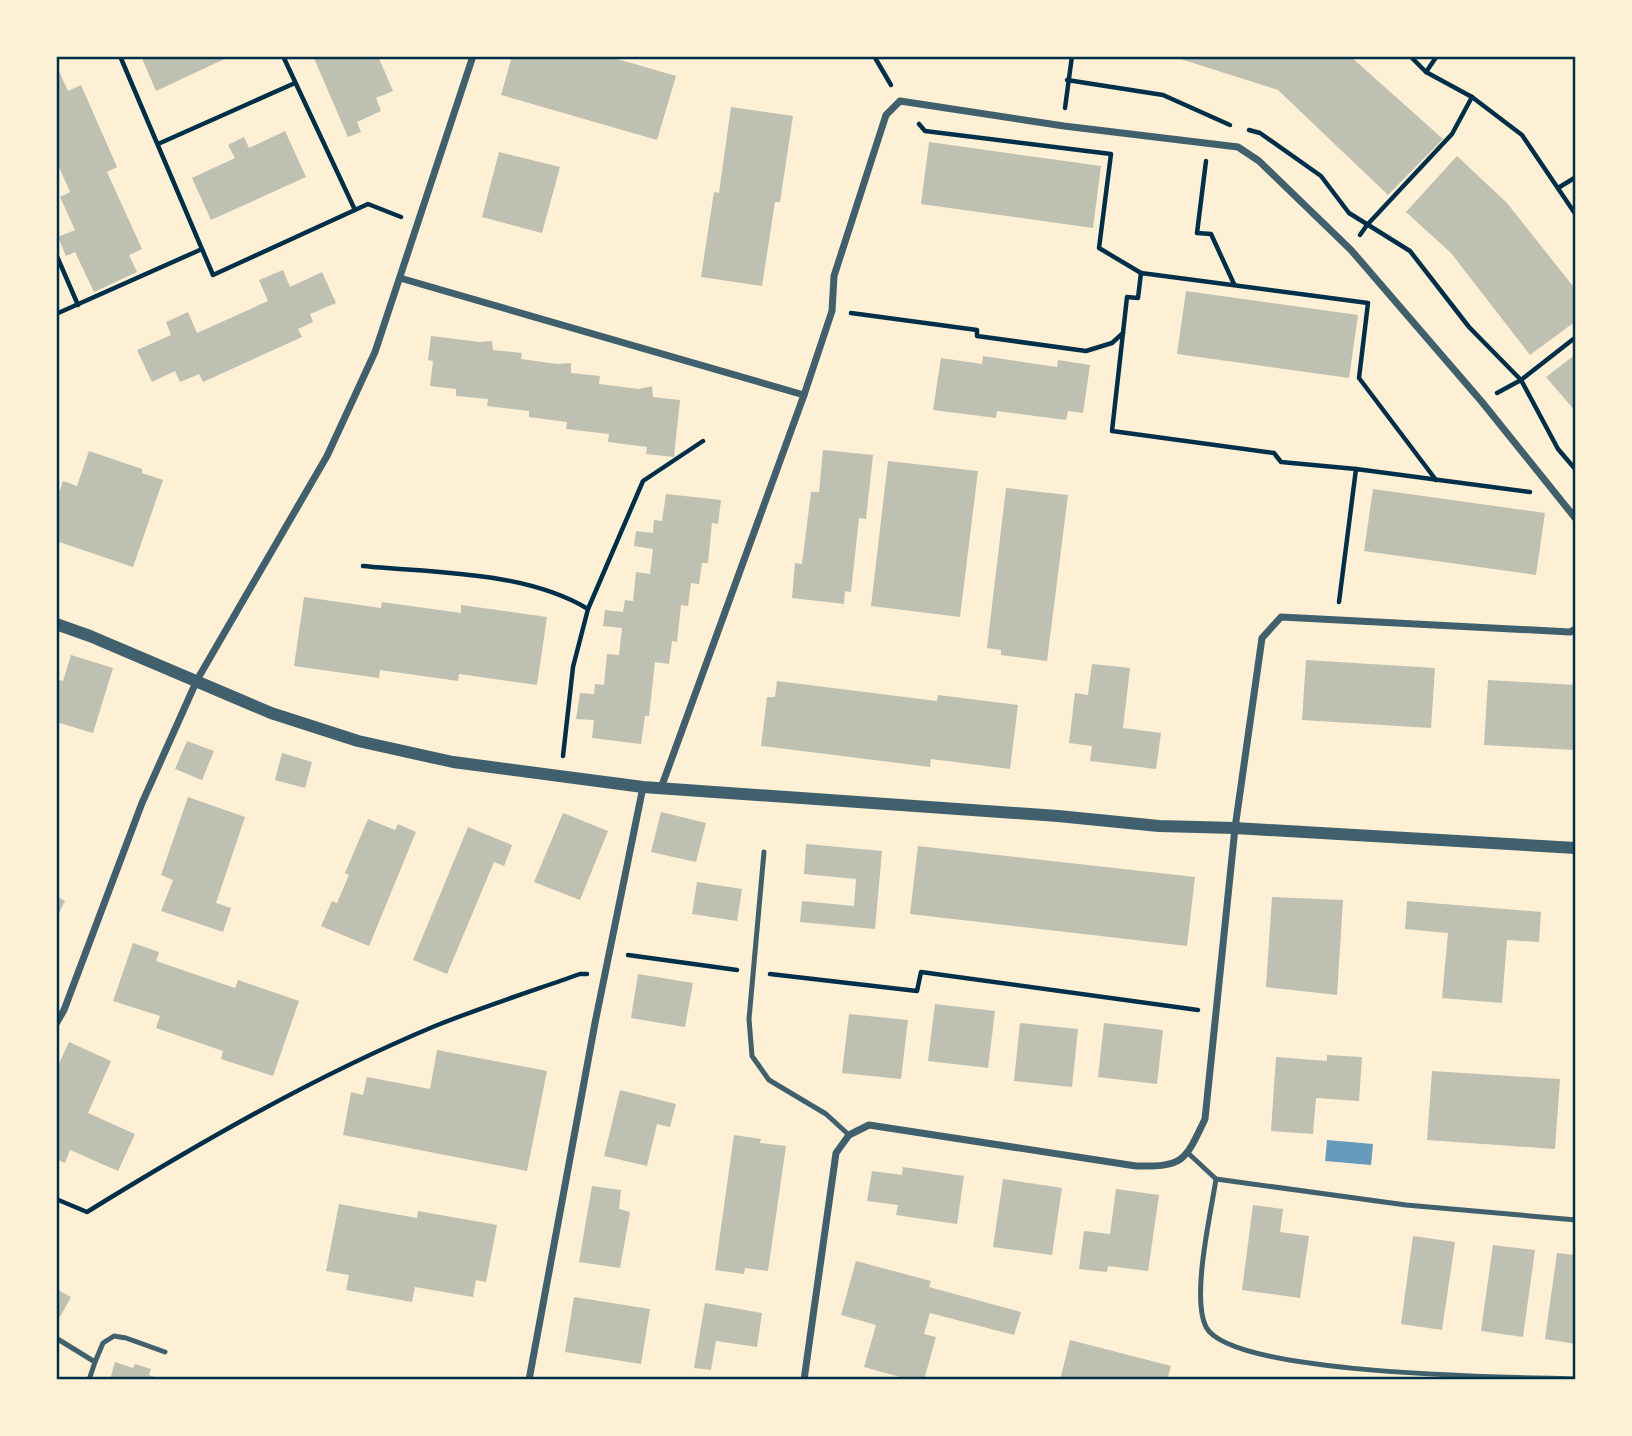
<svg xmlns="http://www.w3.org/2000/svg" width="1632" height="1436" font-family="'Public Sans',sans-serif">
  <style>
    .water { fill: #669bbc }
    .building { fill: #bec0b2 }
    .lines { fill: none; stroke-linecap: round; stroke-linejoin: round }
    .path { stroke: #003049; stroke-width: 4.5 }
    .service { stroke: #3f606c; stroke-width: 5 }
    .minor { stroke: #3f606c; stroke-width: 7 }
    .tertiary { stroke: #3f606c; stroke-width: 12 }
    .neatline { fill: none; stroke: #003049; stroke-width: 2.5 }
  </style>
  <rect width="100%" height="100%" fill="#fdf0d5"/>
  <polygon class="water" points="1327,1140 1373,1144 1371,1165 1325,1161"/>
  <g class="building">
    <polygon points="141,56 231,56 156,91"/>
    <polygon points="313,56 378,56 393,91 376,98 381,111 357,122 361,132 348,137"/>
    <polygon points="512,56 607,56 676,76 657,140 501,95"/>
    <polygon points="1171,56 1350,56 1443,139 1388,195 1278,90"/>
    <polygon points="56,65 68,91 81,85 117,167 107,172 142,249 129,255 137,272 94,292 75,252 66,256 58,237 75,230 60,197 70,192 56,160"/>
    <polygon points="731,107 793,116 780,202 775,202 762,286 701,277 714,192 719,193"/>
    <polygon points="285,131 306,177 211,220 192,178 235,158 228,145 244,137 249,148"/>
    <polygon points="929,142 1101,166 1093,228 921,204"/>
    <polygon points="499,152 560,167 542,233 482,217"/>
    <polygon points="1457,156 1507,203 1576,290 1576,321 1530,355 1451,253 1406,212"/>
    <polygon points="283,270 290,287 322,272 336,303 310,314 313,322 298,329 302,337 203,382 199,374 180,382 175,371 152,382 137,350 171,335 166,322 188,312 197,333 268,301 259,280"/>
    <polygon points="1186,291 1358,315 1349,378 1177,354"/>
    <polygon points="431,336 480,342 492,341 493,350 522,353 521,359 557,364 571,363 571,373 600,376 599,384 639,389 652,386 653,397 680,400 674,457 646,454 647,447 608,442 609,434 566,429 567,422 529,417 529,411 487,406 488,399 456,396 456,389 430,386 433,361 428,360"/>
    <polygon points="1576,354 1576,412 1546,377"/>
    <polygon points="983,356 1057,367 1058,360 1090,365 1083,413 1068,411 1066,420 997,411 996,418 933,410 941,358 982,364"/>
    <polygon points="823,450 873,455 866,519 859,518 851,592 845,591 844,604 792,598 795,563 802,564 811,492 819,492"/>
    <polygon points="89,451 142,469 142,473 163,480 133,567 56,541 56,501 63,481 77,486"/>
    <polygon points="888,461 978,471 960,617 871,606"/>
    <polygon points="1006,488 1068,495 1047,661 1001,655 1001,650 987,648"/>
    <polygon points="1373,489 1545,513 1536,575 1364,551"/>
    <polygon points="666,494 721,500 718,524 712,523 708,563 702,563 699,584 691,583 688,606 681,605 677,642 672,641 669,664 655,662 649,716 645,716 641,744 592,738 594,720 576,719 580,693 594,694 595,684 604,685 607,654 619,655 622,628 603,626 605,610 623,612 625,600 633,601 636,572 650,574 653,549 634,546 636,531 653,533 654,520 662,521"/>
    <polygon points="304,597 381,608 382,602 461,613 461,605 547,617 537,685 459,674 458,681 380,670 379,678 294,666"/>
    <polygon points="71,655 113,668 93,733 56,722 56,679 63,681"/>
    <polygon points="1306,660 1435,668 1431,728 1302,720"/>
    <polygon points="1092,664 1130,668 1123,728 1161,733 1156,769 1090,761 1092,746 1069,743 1075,693 1088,695"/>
    <polygon points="1488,680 1576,685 1576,750 1484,745"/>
    <polygon points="777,681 937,701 938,695 1018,705 1010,769 931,759 930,767 761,746 767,697 775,697"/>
    <polygon points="187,741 214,751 202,780 175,769"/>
    <polygon points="282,753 312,762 305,788 275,780"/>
    <polygon points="188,797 245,817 216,903 231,908 223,932 161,911 173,880 161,875"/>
    <polygon points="661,812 706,823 696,862 651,852"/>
    <polygon points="563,813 608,831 580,900 534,882"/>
    <polygon points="368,819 395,830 398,824 416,832 369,946 321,926 332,901 337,903 349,875 345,873"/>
    <polygon points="468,827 512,845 504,866 494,862 447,974 413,960"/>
    <polygon points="806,844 882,851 875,929 800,922 802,901 854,906 856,879 804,874"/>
    <polygon points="918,846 1195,877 1187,946 910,914"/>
    <polygon points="697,882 742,889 737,921 692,914"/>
    <polygon points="56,896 65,901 56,919"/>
    <polygon points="1272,897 1343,900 1337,995 1266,987"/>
    <polygon points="1407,901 1541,912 1539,942 1507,940 1502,1003 1442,998 1448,933 1405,929"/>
    <polygon points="133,943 159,952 156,961 235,988 238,980 299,1001 273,1076 221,1059 223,1051 156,1028 160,1016 113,1001"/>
    <polygon points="638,974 693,983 685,1027 631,1018"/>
    <polygon points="935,1004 995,1011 988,1068 928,1061"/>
    <polygon points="849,1014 908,1020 901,1079 842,1073"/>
    <polygon points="1020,1023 1078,1029 1072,1087 1014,1081"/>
    <polygon points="1104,1023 1163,1030 1157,1084 1098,1077"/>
    <polygon points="69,1042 111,1061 88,1113 135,1134 118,1171 70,1150 65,1163 56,1159 56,1070"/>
    <polygon points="437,1050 547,1071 527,1171 343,1135 351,1092 363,1095 367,1077 430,1089"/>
    <polygon points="1327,1055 1362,1057 1359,1101 1316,1098 1313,1134 1271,1131 1276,1057 1327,1061"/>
    <polygon points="1432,1071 1560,1079 1555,1149 1427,1140"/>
    <polygon points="620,1090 676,1104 670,1127 657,1124 647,1166 604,1156"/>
    <polygon points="734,1135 761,1139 760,1143 786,1146 768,1271 745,1268 744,1274 715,1270"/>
    <polygon points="903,1167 964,1176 957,1224 896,1215 898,1205 867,1201 872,1171 902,1175"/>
    <polygon points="1003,1179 1062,1188 1052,1255 993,1247"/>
    <polygon points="592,1186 621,1190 619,1209 630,1212 620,1268 579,1262"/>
    <polygon points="1116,1189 1159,1195 1148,1271 1108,1266 1107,1272 1079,1269 1084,1231 1110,1234"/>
    <polygon points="339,1204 417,1218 418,1211 497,1225 486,1282 476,1280 473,1297 415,1287 412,1302 346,1290 349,1275 326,1271"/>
    <polygon points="1253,1205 1283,1209 1280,1232 1309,1236 1300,1298 1242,1290"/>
    <polygon points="1413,1236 1455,1242 1442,1330 1401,1324"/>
    <polygon points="1493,1245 1535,1250 1523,1337 1481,1331"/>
    <polygon points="1557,1253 1576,1255 1576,1344 1545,1339"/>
    <polygon points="856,1261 931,1281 929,1287 1021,1312 1014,1335 930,1313 924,1334 936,1337 924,1380 911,1380 864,1367 876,1325 841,1315"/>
    <polygon points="56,1289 71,1297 60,1317 56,1315"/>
    <polygon points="574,1297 650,1309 641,1364 565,1352"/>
    <polygon points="705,1303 762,1313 757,1347 716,1341 711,1370 694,1368"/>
    <polygon points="1070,1340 1171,1366 1167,1380 1060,1380"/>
    <polygon points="115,1362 133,1368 135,1364 151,1369 149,1375 163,1380 110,1380"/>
  </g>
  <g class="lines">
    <g class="path">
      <polyline points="120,56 213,275 368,204 401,217"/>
      <polyline points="283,56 355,210"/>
      <polyline points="874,56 891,85"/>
      <polyline points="1426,72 1437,56"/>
      <polyline points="1067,80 1163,95 1230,125"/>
      <polyline points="1472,97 1522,135 1576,215"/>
      <polyline points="1065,108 1072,56"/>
      <polyline points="919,124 925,131 1111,154 1099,248 1141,273"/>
      <polyline points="1249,130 1260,133 1321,176 1349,213 1410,251 1469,327 1521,380 1558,449 1576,470"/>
      <polyline points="158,144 295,83"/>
      <polyline points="1206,161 1197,233 1211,234 1234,284"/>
      <polyline points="1558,188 1576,177"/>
      <polyline points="1360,235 1367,225 1452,134 1472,97 1426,72 1410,56"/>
      <polyline points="56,254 78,305"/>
      <polyline points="851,313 977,330 977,336 1086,351 1112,343 1123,333"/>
      <polyline points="56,314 202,249"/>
      <polyline points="1497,393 1521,380 1576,337"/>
      <polyline points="1356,469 1281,462 1274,453 1112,431 1127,297 1138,298 1141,273 1368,303 1359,378 1436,480"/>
      <path d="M363 566C434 573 525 571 588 609L573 667 563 756"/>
      <polyline points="1339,602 1356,469 1530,492"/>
      <polyline points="588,609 643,481 703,441"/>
      <polyline points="628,955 737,970"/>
      <polyline points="770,974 917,991 921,972 1198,1010"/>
      <path d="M56 1199 87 1212C199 1143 313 1077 435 1026 482 1007 532 991 580 974H587"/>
    </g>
    <g class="service">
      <polyline points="764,852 749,1019 752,1056 769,1080 826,1114 849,1135"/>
      <path d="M1188 1153 1216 1179C1211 1213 1191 1297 1206 1327 1232 1376 1517 1377 1576 1379"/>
      <polyline points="1216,1179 1406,1205 1576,1220"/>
      <polyline points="56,1338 95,1362 89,1380"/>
      <polyline points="95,1362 103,1343 114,1336 126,1338 165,1352"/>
    </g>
    <g class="minor">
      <polyline points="400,278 804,395"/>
      <polyline points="661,788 804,395 832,311 834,276 886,115 900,101 1064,126 1238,147 1259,161 1351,250 1482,402 1576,519"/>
      <polyline points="56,1024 64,1010 142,803 197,680 327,456 375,352 473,56"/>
      <polyline points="529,1380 595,1023 643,787"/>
      <path d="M804 1380 836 1153 849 1135 869 1125 1136 1166C1184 1167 1185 1161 1205 1119L1235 828 1262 638 1281 617 1570 632 1576 629"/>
    </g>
    <polyline class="tertiary" points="56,624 90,636 271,713 358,741 453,762 643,787 1058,816 1159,826 1235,828 1576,848"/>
  </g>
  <rect width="1632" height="1436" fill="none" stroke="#fdf0d5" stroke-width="116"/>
  <rect x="58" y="58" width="1516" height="1320" class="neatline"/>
</svg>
